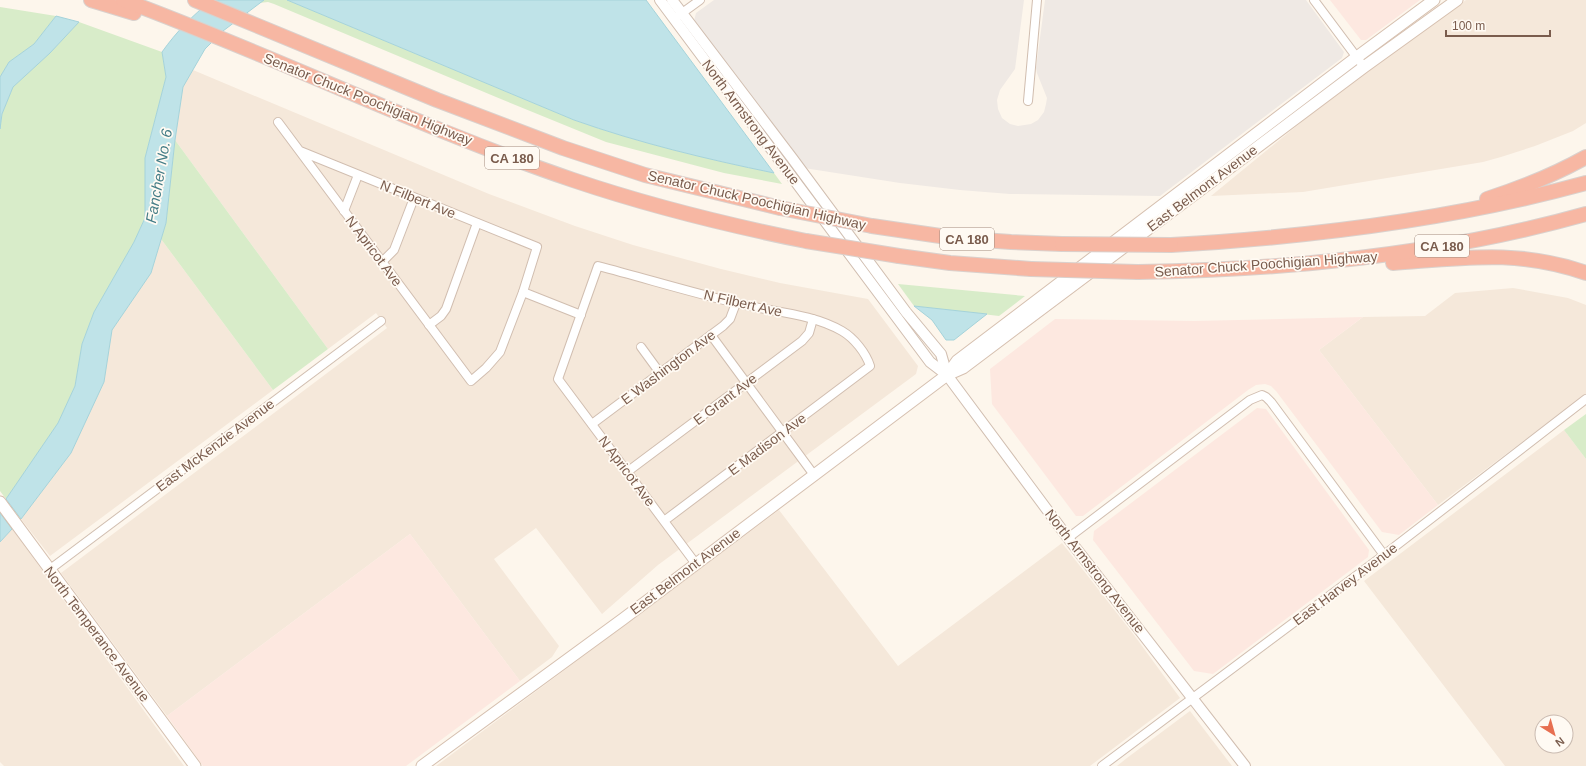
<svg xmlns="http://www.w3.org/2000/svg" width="1586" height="766" font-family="Arial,sans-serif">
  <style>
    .residential { fill: #f5e8da; fill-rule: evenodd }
    .commercial { fill: #fde8e0 }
    .industrial { fill: #efe9e4 }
    .green { fill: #d8ecc9 }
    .water { fill: #bfe3e8; stroke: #a5d3da }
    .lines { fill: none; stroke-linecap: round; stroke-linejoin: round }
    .minor-casing { stroke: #d1beb0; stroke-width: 10 }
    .tertiary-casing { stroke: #d1beb0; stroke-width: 12 }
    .secondary-casing { stroke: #d6c0b0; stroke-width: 13 }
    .motorway-casing { stroke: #dad1cd; stroke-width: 16 }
    .minor { stroke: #fff; stroke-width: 8 }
    .tertiary { stroke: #fff; stroke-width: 10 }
    .secondary { stroke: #fff; stroke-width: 11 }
    .motorway { stroke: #f7b7a3; stroke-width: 14 }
    .motorway-bridge-casing { stroke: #dad1cd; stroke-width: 16; stroke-linecap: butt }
    .motorway-bridge { stroke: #f7b7a3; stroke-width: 14 }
    .labels { text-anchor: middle; stroke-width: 3.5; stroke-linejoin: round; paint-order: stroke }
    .shield { fill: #fffaf3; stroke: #a28b7f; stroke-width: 1 }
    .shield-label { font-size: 13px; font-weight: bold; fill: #7a5c4d }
    .street-label { font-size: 14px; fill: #7a5c4d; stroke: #fffaf3 }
    .water-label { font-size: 15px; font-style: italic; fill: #437c86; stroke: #fffaf3 }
  </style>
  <rect width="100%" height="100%" fill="#fdf6ec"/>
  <g class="residential">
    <polygon points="1466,0 1586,0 1586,123 1573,131 1535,146 1501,157 1483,162 1303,192 1211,196 1327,101 1410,39"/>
    <polygon points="193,70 489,194 575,226 633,245 721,269 780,283 868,299 918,366 916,374 658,565 602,614 536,528 494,559 559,646 552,657 520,681 410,534 167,716 61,573 387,328 376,313 328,349 175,140 183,87"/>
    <polygon points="161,239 273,390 50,556 21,519 71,453 104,382 112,330 151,273"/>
    <polygon points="1513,288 1568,298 1586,305 1586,394 1438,505 1319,350 1363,317 1425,316 1455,293"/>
    <path d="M1564 430 1586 459V766H1505L1364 581ZM1542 722H1566V746H1542Z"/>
    <polygon points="779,510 898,666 1062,543 1134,635 1180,698 1090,766 436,766"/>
    <polygon points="12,529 139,704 184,766 4,766 0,762 0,542"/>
    <polygon points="1190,711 1232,766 1117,766 1127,758"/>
  </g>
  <g class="commercial">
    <polygon points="1330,0 1420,0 1366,40 1361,40"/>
    <polygon points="1363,317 1319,350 1438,505 1399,535 1382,532 1276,391 1271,386 1265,384 1256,385 1248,390 1083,516 1076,516 992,404 990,369 1055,319 1194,321"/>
    <polygon points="1257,408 1266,409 1369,550 1368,557 1213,674 1194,671 1093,540 1094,531"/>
    <polygon points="410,534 520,681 406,766 203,766 167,716"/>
  </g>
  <polygon class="industrial" points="714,0 1024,0 1015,69 1000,90 997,100 998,109 1002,118 1010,124 1018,126 1031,124 1038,120 1044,112 1046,104 1047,98 1037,73 1036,68 1045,0 1306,0 1344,52 1342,58 1160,196 1010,194 960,190 900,183 804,168 694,21 696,13"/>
  <g class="green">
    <path d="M264 0H287L574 120C639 143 706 159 774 173L782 184 724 173 606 142 496 97 274 4 268 2 259 3Z"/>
    <polygon points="0,7 56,16 34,44 9,62 0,77"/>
    <polygon points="79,22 162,52 166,77 145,158 145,218 134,242 94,312 82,344 75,386 58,423 6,499 0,491 0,129 2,114 13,87 50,53"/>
    <polygon points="175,140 328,349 273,390 161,239 166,223"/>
    <polygon points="898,284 1025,296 999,316 914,306"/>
    <polygon points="1586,414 1586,459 1564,430"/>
  </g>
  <g class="water">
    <path d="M212 0H264L223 31 205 49 183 87 175 140 166 223 151 273 112 330 104 382 71 453 21 519 6 499 58 423 75 386 82 344 94 312 134 242 145 218V158L166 77 162 52C177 31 192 16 212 0Z"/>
    <path d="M287 0H646L774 173C706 159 639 143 574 120Z"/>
    <polygon points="56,16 79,22 50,53 13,87 2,114 0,129 0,77 9,62 34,44"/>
    <polygon points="914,306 987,314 954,340 946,340 932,320"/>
    <polygon points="0,513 12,529 0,542"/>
  </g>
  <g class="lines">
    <defs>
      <g id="minor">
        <polyline points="1314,0 1364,67"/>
        <polyline points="678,16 700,0"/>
        <polyline points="1028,101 1037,0"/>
        <polyline points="278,122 471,381 486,368 500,352 523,292 537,247 300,151"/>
        <polyline points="344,211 358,175"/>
        <polyline points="382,262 394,250 414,198"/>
        <polyline points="523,292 581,315"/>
        <polyline points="429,325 441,316 446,309 477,223"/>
        <polyline points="711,335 814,475"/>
        <polyline points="641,347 660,373"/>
        <polyline points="592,424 723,326 730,319 736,303"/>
        <polyline points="627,472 802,341 809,333 813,319"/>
        <path d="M664 521 870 366C866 353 854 338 842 331 811 313 771 312 736 303 690 292 644 278 598 266L558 379 696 564"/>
        <polyline points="1068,538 1250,400 1262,395 1266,397 1271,402 1384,555"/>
        <polyline points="49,570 381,321"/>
        <polyline points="1102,766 1384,555 1586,399"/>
      </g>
      <g id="tertiary">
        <polyline points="660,0 930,362 947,375 1068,538 1245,766"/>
        <polyline points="672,0 792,158 906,312 941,354 947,375"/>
      </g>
      <g id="secondary">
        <polyline points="947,375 957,361 1357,57 1434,0"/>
        <polyline points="0,502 195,766"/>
        <polyline points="422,766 623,619 947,375 963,368 1364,67 1457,0"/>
      </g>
      <g id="motorway">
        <polyline points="91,0 134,13"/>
        <path d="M123 0C275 56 420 128 573 180 650 206 727 225 806 241"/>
        <polyline points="195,0 437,100 563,148 645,175 780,208"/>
        <path d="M1487 199C1521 188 1554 175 1586 157"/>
        <polyline points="872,226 954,238 1011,242 1062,244"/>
        <path d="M1171 245C1311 237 1451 220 1586 183"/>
        <polyline points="899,256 950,263 1031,269"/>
        <path d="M1393 263C1463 258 1518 249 1586 273"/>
        <path d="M1138 272C1289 270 1440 255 1586 214"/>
      </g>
    </defs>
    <use href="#minor" class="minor-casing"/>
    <use href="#tertiary" class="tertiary-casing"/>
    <use href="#secondary" class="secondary-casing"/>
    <use href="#motorway" class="motorway-casing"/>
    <use href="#minor" class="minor"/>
    <use href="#tertiary" class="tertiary"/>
    <use href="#secondary" class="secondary"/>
    <use href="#motorway" class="motorway"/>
    <defs>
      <g id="motorway-bridge">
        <polyline points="780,208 872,226"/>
        <polyline points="806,241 899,256"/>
        <polyline points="1062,244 1171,245"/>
        <polyline points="1031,269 1138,272"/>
      </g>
    </defs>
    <use href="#motorway-bridge" class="motorway-bridge-casing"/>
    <use href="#motorway-bridge" class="motorway-bridge"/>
  </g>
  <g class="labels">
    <g class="shield">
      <rect x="485" y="147" width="54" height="22" rx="3"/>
      <rect x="940" y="228" width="54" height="22" rx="3"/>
      <rect x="1415" y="235" width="54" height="22" rx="3"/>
    </g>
    <g class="shield-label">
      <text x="512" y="163">CA 180</text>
      <text x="967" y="244">CA 180</text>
      <text x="1442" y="251">CA 180</text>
    </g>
    <g class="street-label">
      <text transform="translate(368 99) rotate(22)" y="5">Senator Chuck Poochigian Highway</text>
      <text transform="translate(751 122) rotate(53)" y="5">North Armstrong Avenue</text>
      <text transform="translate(1202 188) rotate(-37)" y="5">East Belmont Avenue</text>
      <text transform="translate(418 199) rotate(22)" y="5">N Filbert Ave</text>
      <text transform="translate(757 200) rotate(13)" y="5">Senator Chuck Poochigian Highway</text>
      <text transform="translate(374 251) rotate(53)" y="5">N Apricot Ave</text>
      <text transform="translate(1266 264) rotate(-4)" y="5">Senator Chuck Poochigian Highway</text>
      <text transform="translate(743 303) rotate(13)" y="5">N Filbert Ave</text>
      <text transform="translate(668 367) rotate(-37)" y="5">E Washington Ave</text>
      <text transform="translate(725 399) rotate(-37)" y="5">E Grant Ave</text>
      <text transform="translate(767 444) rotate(-37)" y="5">E Madison Ave</text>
      <text transform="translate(215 445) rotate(-37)" y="5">East McKenzie Avenue</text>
      <text transform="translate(627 471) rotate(53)" y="5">N Apricot Ave</text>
      <text transform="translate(685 571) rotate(-37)" y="5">East Belmont Avenue</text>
      <text transform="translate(1095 571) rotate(52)" y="5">North Armstrong Avenue</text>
      <text transform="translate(1345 584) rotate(-37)" y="5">East Harvey Avenue</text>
      <text transform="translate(97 634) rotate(53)" y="5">North Temperance Avenue</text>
    </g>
    <g class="water-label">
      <text transform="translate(159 176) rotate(-80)" y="5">Fancher No. 6</text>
    </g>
  </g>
  <g transform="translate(1554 734) rotate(143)"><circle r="19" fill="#fffaf3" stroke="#cabbb1"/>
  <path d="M0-3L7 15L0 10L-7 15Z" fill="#e76f51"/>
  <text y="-6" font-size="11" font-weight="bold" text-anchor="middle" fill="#7a5c4d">N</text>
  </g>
  <path d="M1446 30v6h104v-6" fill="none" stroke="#7a5c4d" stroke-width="2"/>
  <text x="1452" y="30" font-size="12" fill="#7a5c4d" stroke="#fffaf3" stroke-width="3" paint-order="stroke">100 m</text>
</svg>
